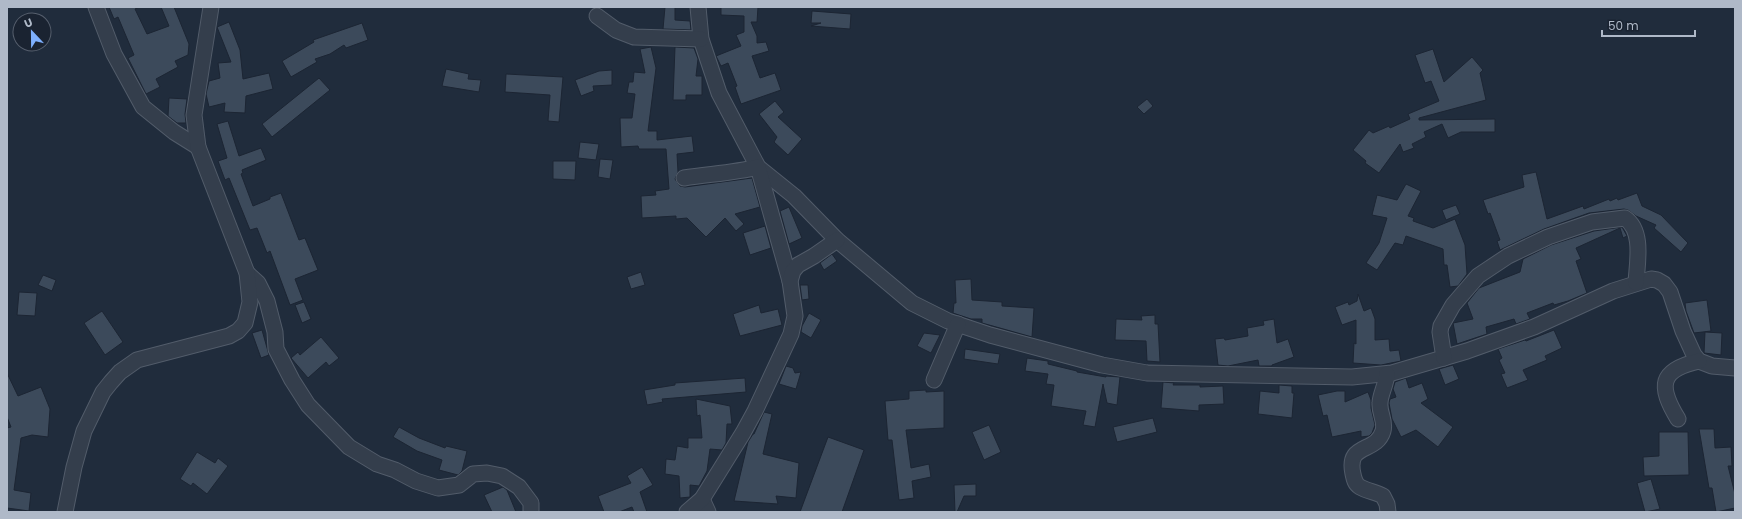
<svg xmlns="http://www.w3.org/2000/svg" width="1742" height="519" font-family="Poppins,sans-serif">
  <style>
    .building { fill: #3c4a5b; stroke: #1c2533 }
    .lines { fill: none; stroke-linecap: round; stroke-linejoin: round }
    .minor-casing { stroke: #525c6a; stroke-width: 17 }
    .minor { stroke: #343e4c; stroke-width: 15 }
  </style>
  <rect width="100%" height="100%" fill="#202c3c"/>
  <g class="building">
    <polygon points="109,7 139,7 135,9 147,34 169,26 161,7 174,7 189,44 188,55 175,61 178,67 156,79 160,87 146,94 128,58 134,55 118,17 114,19"/>
    <polygon points="665,7 675,7 675,20 690,21 691,30 663,29"/>
    <polygon points="721,7 758,7 757,22 751,22 757,36 757,43 766,42 769,51 752,56 760,78 775,73 781,90 741,104 735,87 737,86 728,63 721,66 716,56 741,46 736,35 744,32 744,16 721,15"/>
    <polygon points="812,11 851,14 850,29 811,26 821,23 811,23"/>
    <polygon points="229,22 240,50 243,79 269,73 273,89 246,96 245,113 224,112 225,103 209,107 206,94 209,81 220,78 218,63 231,62 217,27"/>
    <polygon points="362,23 368,40 346,48 344,45 330,54 315,59 317,62 291,77 282,61 314,42 313,40"/>
    <polygon points="651,47 656,68 648,131 657,131 657,140 692,136 694,152 677,154 678,172 675,179 680,186 685,187 752,178 760,207 735,214 744,224 736,231 725,218 706,237 687,218 676,219 676,216 642,218 641,196 656,195 655,191 669,189 666,149 639,149 638,146 621,147 620,118 632,118 635,94 627,93 629,82 633,82 634,72 645,73 640,49"/>
    <polygon points="675,47 694,48 698,59 696,76 702,76 702,95 686,95 686,100 673,100"/>
    <polygon points="1433,49 1444,82 1472,57 1483,70 1480,73 1486,100 1419,118 1419,120 1495,119 1495,132 1461,132 1448,138 1442,124 1424,132 1426,137 1412,144 1414,148 1403,152 1400,144 1379,173 1365,163 1366,161 1353,150 1369,130 1373,133 1389,126 1390,128 1410,119 1408,114 1439,101 1431,81 1425,83 1415,55"/>
    <polygon points="446,69 469,74 468,79 481,80 479,92 442,86"/>
    <polygon points="612,70 612,85 593,86 594,91 581,96 575,80 599,71"/>
    <polygon points="506,74 563,77 559,122 548,121 550,95 505,92"/>
    <polygon points="319,78 330,90 272,137 262,124"/>
    <polygon points="169,98 187,99 185,114 186,123 177,123 168,116"/>
    <polygon points="1147,99 1153,106 1144,114 1137,107"/>
    <polygon points="775,101 784,112 778,117 802,139 788,155 774,142 777,137 759,114"/>
    <polygon points="228,121 239,156 261,148 266,160 242,170 243,173 241,174 253,206 270,199 270,197 281,193 299,240 305,238 318,270 295,279 303,300 290,305 270,251 267,253 257,228 250,230 229,178 225,180 218,161 227,158 217,124"/>
    <polygon points="580,142 599,144 596,160 578,158"/>
    <polygon points="600,159 613,160 610,179 598,177"/>
    <polygon points="553,161 576,161 575,180 553,179"/>
    <polygon points="1536,172 1547,219 1583,206 1584,209 1609,199 1610,201 1617,198 1618,200 1637,193 1642,206 1661,215 1688,243 1681,252 1654,228 1656,225 1636,216 1628,210 1624,209 1589,213 1544,229 1500,250 1497,241 1500,240 1490,213 1488,214 1483,200 1524,187 1522,175"/>
    <polygon points="1406,184 1421,191 1408,216 1414,218 1413,221 1433,228 1455,219 1465,245 1467,274 1458,286 1450,287 1447,265 1444,265 1443,249 1406,236 1403,245 1395,243 1377,270 1366,263 1379,243 1387,218 1372,215 1377,195 1397,200"/>
    <polygon points="1456,205 1460,214 1446,220 1442,210"/>
    <polygon points="789,207 802,238 789,244 780,211"/>
    <polygon points="765,226 771,248 750,255 743,233"/>
    <polygon points="1622,227 1627,236 1623,238 1620,228 1576,248 1581,259 1576,261 1587,293 1568,301 1554,305 1553,303 1527,313 1530,319 1516,324 1514,319 1486,327 1487,334 1457,344 1453,323 1473,319 1467,303 1479,288 1520,272 1523,259 1551,245 1594,231"/>
    <polygon points="832,254 837,261 824,270 820,263"/>
    <polygon points="641,272 645,285 631,289 627,277"/>
    <polygon points="43,275 56,280 52,291 38,285"/>
    <polygon points="971,279 972,300 1002,302 1002,306 1034,308 1032,337 982,323 982,319 971,319 953,313 954,303 956,303 955,280"/>
    <polygon points="800,285 808,285 809,299 802,300"/>
    <polygon points="19,292 37,293 35,316 17,315"/>
    <polygon points="1358,294 1364,311 1371,308 1375,319 1375,340 1389,339 1390,351 1399,350 1401,361 1381,365 1353,363 1354,343 1356,344 1356,320 1342,325 1335,307 1348,302 1349,305 1357,301"/>
    <polygon points="1707,300 1711,331 1694,333 1686,311 1685,303"/>
    <polygon points="304,302 311,319 302,323 295,305"/>
    <polygon points="759,305 761,313 778,309 782,325 740,336 733,314"/>
    <polygon points="102,311 123,342 105,355 84,323"/>
    <polygon points="809,313 821,320 811,338 801,332 802,326"/>
    <polygon points="1155,315 1155,324 1158,324 1160,362 1147,361 1146,341 1115,340 1116,319 1142,320 1141,316"/>
    <polygon points="1274,319 1277,343 1288,339 1294,357 1272,365 1272,366 1259,366 1258,360 1228,366 1218,365 1215,339 1224,338 1225,340 1248,336 1247,328 1264,325 1263,321"/>
    <polygon points="262,330 269,355 261,358 252,333"/>
    <polygon points="1554,330 1562,348 1545,356 1547,360 1523,370 1528,380 1507,388 1501,374 1505,373 1499,360 1502,358 1498,349 1525,340 1526,341"/>
    <polygon points="1705,332 1722,333 1721,355 1704,353"/>
    <polygon points="924,333 940,335 931,353 917,346"/>
    <polygon points="321,337 339,358 329,366 326,362 308,378 291,358 298,352 300,355"/>
    <polygon points="965,349 1000,354 998,364 964,359"/>
    <polygon points="1027,358 1048,361 1048,364 1077,371 1077,372 1106,377 1106,376 1120,377 1117,405 1107,403 1103,384 1095,427 1083,425 1086,411 1051,406 1054,385 1046,384 1048,374 1025,371"/>
    <polygon points="1453,365 1459,379 1445,385 1439,369"/>
    <polygon points="786,366 793,368 795,373 801,372 796,389 779,384"/>
    <polygon points="7,373 18,396 41,387 50,409 48,437 32,435 21,438 14,490 31,493 29,511 7,508 7,428 11,427 7,417"/>
    <polygon points="745,378 746,392 662,399 663,402 647,405 644,390 675,385 675,383"/>
    <polygon points="1406,378 1409,388 1422,383 1428,399 1421,403 1453,427 1438,447 1416,430 1401,437 1392,419 1389,403 1390,399 1396,397 1393,389 1395,382"/>
    <polygon points="1163,382 1174,383 1173,385 1200,385 1200,387 1223,386 1224,404 1199,405 1199,411 1161,408"/>
    <polygon points="1279,385 1292,386 1292,393 1294,393 1292,418 1258,414 1260,391 1279,393"/>
    <polygon points="926,390 926,392 944,391 944,428 906,430 911,468 929,464 931,477 912,481 914,498 899,500 892,440 888,440 885,401 909,399 909,391"/>
    <polygon points="1337,391 1345,391 1345,402 1368,392 1371,400 1371,408 1375,425 1372,433 1369,436 1361,437 1361,431 1332,437 1327,415 1323,416 1318,395"/>
    <polygon points="696,399 730,406 732,424 727,424 726,443 722,450 710,449 707,471 699,486 690,485 690,497 680,498 679,476 665,474 666,459 675,460 677,446 688,448 688,438 702,438 700,415 697,416"/>
    <polygon points="764,412 772,414 763,454 799,463 796,498 776,496 778,504 734,501 748,442 753,434 754,434"/>
    <polygon points="1153,418 1157,432 1117,442 1113,427"/>
    <polygon points="989,425 1001,452 984,460 972,432"/>
    <polygon points="399,427 419,438 445,448 446,446 467,451 462,471 458,475 439,470 442,460 417,451 393,437"/>
    <polygon points="1699,429 1714,429 1715,448 1731,447 1732,466 1728,466 1735,494 1735,508 1716,512 1712,488 1709,488"/>
    <polygon points="1659,432 1688,432 1689,475 1644,476 1643,457 1659,456"/>
    <polygon points="828,437 864,450 842,512 800,512"/>
    <polygon points="197,452 215,463 218,458 228,466 207,494 193,483 191,486 180,479"/>
    <polygon points="642,467 653,485 640,492 647,512 634,512 632,507 619,512 604,512 598,496 631,483 627,476"/>
    <polygon points="1651,479 1660,509 1645,512 1637,483"/>
    <polygon points="976,484 976,496 964,496 957,512 955,512 954,485"/>
    <polygon points="503,487 507,490 516,512 492,512 484,495"/>
  </g>
  <g class="lines">
    <defs>
      <g id="minor">
        <polyline points="96,7 114,54 143,107 174,132 198,147"/>
        <polyline points="698,7 701,39 719,93 758,167 794,196 837,240 912,303 948,321 990,335 1102,365 1147,373 1352,377 1392,373 1467,351 1534,327 1613,291 1651,279 1657,280 1664,284 1670,292 1683,331 1694,355 1699,361 1712,366 1735,368"/>
        <polyline points="597,16 616,30 634,37 701,39"/>
        <path d="M684 178C709 174 734 173 758 167L790 281"/>
        <polyline points="247,273 258,283 267,301 275,332 276,349 292,380 308,405 349,447 377,464 395,470 416,481 438,488 459,485 473,474 487,473 502,476 519,487 531,503 531,512"/>
        <path d="M1444 358 1440 332 1441 326 1453 305 1478 276 1508 256 1548 237 1592 222 1625 218C1644 231 1637 263 1636 283"/>
        <path d="M1387 374C1386 385 1380 395 1380 403 1379 413 1386 421 1383 431 1376 454 1346 442 1353 474 1354 479 1355 484 1360 487 1367 491 1375 492 1383 496L1387 504 1388 512"/>
        <polyline points="934,380 958,324"/>
        <path d="M1678 419C1658 386 1659 370 1699 361"/>
        <polyline points="702,499 708,512"/>
        <polyline points="65,512 74,467 84,431 103,392 111,382 120,372 137,360 229,336 238,331 245,323 250,302 247,273 198,147 194,115 211,7"/>
        <polyline points="687,512 702,499 743,433 755,411 791,334 795,316 790,281 793,271 798,265 814,256 837,240"/>
      </g>
    </defs>
    <use href="#minor" class="minor-casing"/>
    <use href="#minor" class="minor"/>
  </g>
  <rect width="1742" height="519" fill="none" stroke="#afb9c8" stroke-width="16"/>
  <g transform="translate(32 32) rotate(338)"><circle r="19" fill="#1a2331" stroke="#565f6d"/>
  <path d="M0-3L7 15L0 10L-7 15Z" fill="#7eb0fe"/>
  <text y="-6" font-size="11" font-weight="bold" text-anchor="middle" fill="#afb9c8">U</text>
  </g>
  <path d="M1602 30v6h93v-6" fill="none" stroke="#afb9c8" stroke-width="2"/>
  <text x="1608" y="30" font-size="12" fill="#afb9c8" stroke="#1a2331" stroke-width="3" paint-order="stroke">50 m</text>
</svg>
